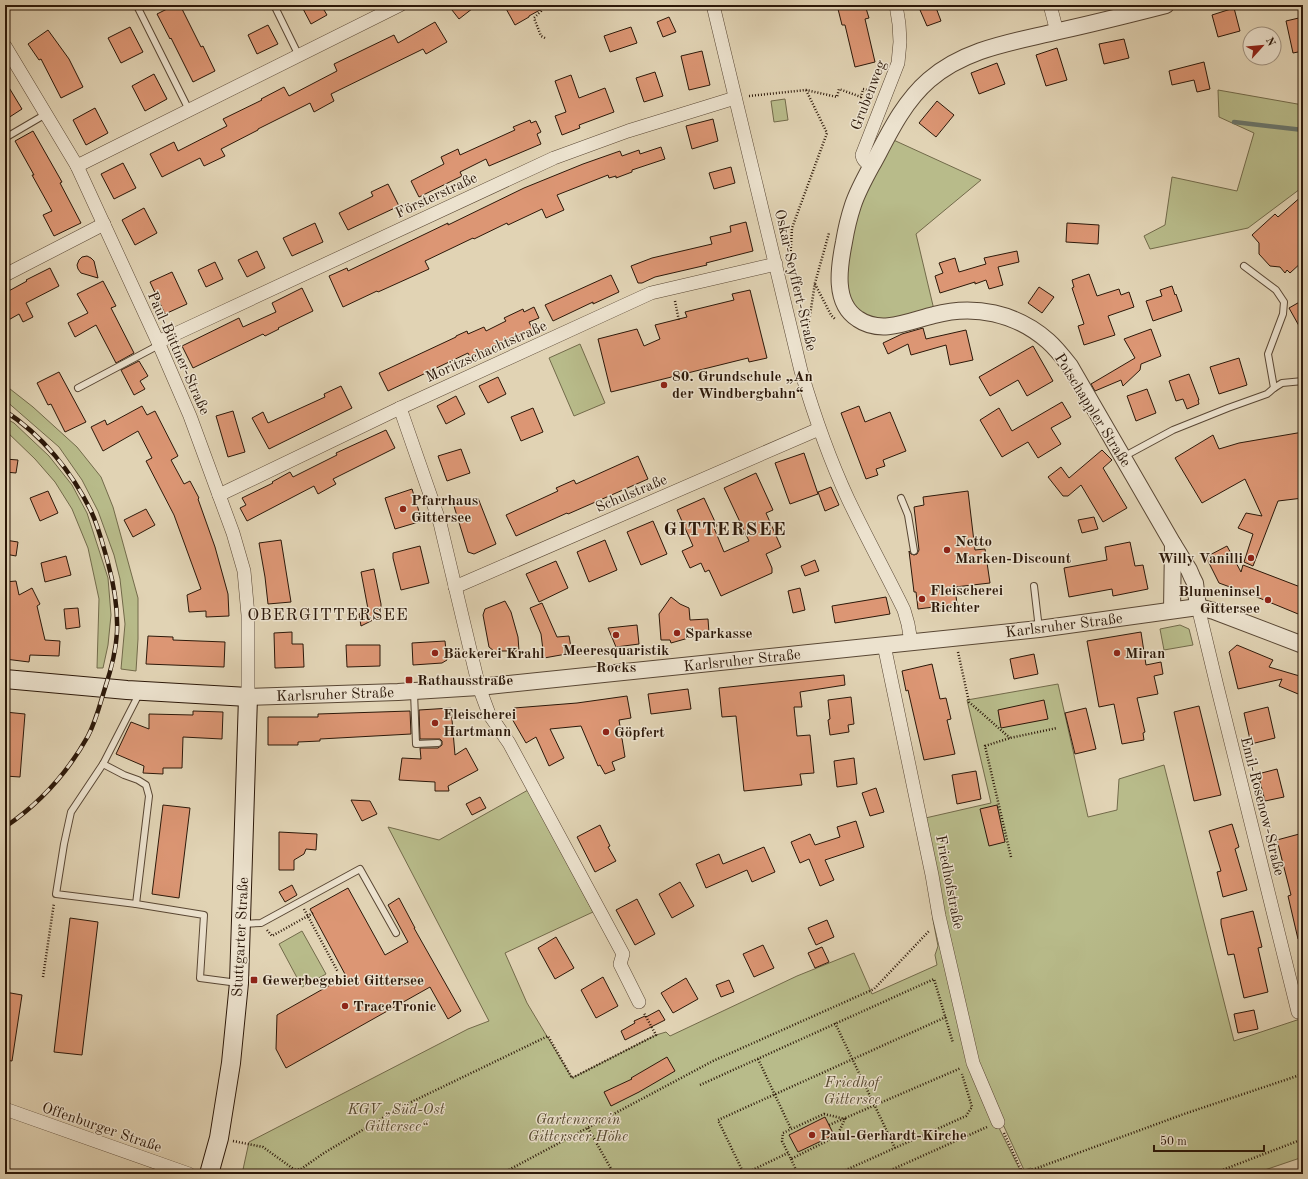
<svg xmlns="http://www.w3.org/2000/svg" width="1308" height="1179" font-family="'Old Standard TT',serif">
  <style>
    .green { fill: #b8bb8a; stroke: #726a4a }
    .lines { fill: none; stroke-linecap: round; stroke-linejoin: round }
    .stream { stroke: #6a776d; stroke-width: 4.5 }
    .building { fill: #dc9674; stroke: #2c1809 }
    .service-casing { stroke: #594734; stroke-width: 8 }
    .minor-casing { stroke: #594734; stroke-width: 14 }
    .tertiary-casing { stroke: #594734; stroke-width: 18 }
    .secondary-casing { stroke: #2c1809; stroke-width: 20 }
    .path { stroke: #2c1809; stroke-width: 2.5; stroke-dasharray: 1 2; stroke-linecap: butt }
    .service { stroke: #ece2ce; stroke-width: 6 }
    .minor { stroke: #ece2ce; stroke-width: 13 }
    .tertiary { stroke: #ece2ce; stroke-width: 16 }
    .secondary { stroke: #ece2ce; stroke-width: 18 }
    .rail-casing { stroke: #2c1809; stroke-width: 4.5 }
    .rail { stroke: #ece2ce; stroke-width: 3; stroke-dasharray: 9; stroke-linecap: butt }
    .poi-dot { fill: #8f2418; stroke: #ece2ce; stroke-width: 1.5 }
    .labels { text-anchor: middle; stroke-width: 3; stroke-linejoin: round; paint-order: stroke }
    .street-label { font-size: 15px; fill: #2c1809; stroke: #ece2ce }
    .poi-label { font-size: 15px; font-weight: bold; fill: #2c1809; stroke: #ece2ce; text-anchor: start }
    .park-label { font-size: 15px; font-style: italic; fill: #564930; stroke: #ece2ce }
    .quarter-label { font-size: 17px; letter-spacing: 1px; fill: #2c1809; stroke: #ece2ce }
    .district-label { font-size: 19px; font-weight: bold; letter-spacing: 1px; fill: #2c1809; stroke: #ece2ce }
  </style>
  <rect width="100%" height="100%" fill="#e1d3b4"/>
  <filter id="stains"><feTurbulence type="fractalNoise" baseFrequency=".005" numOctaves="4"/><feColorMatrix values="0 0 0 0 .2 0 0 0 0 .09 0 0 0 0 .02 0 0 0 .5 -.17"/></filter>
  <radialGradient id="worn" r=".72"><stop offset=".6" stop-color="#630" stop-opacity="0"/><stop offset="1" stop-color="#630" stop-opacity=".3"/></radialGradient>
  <g class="green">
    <polygon points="1218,90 1303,105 1303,189 1300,189 1248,228 1150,249 1144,236 1165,225 1172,177 1237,191 1254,133 1219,117"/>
    <polygon points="785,99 788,120 774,122 771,101"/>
    <polygon points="887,137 981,180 916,234 935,314 866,324 840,290 843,247"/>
    <polygon points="580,344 605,403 574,416 549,358"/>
    <polygon points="5,385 33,407 77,447 101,477 113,507 138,598 138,639 136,671 121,669 125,624 120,579 114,555 98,511 82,480 59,447 5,400"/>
    <polygon points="5,418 14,423 49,456 72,485 87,513 108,578 111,615 108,645 103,668 97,668 99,599 88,548 72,509 55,482 35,459 5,430"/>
    <polygon points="1180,625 1189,629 1193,645 1164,650 1160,629"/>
    <polygon points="1058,684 1088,817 1117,810 1119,779 1164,765 1234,1041 1303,1018 1303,1157 1253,1174 1030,1174 1034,1172 1031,1168 1024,1170 1001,1120 998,1126 1022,1174 242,1174 249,1142 468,1029 489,1021 388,827 439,840 528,790 593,912 505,953 527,1003 572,1078 656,1035 666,1032 670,1036 797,976 854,953 872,994 937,965 935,955 938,946 933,920 921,819 991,803 967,700"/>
    <polygon points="302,931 326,974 302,987 279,944"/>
  </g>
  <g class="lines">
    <polyline class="stream" points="1234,122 1303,130"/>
  </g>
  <g class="building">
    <polygon points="175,5 180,5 201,47 203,46 215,71 193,82 171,38 170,39 157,14"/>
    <polygon points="301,5 321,5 327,15 311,24"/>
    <polygon points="448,5 477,5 459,19"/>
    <polygon points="504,5 549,5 529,16 529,17 515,25"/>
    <polygon points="837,5 865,5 869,18 865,19 875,62 855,67 845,25 842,25"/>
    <polygon points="932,5 935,5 941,21 927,26 920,10"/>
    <polygon points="1234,8 1240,31 1218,37 1212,15"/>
    <polygon points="669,17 676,32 663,37 657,22"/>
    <polygon points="1303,17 1303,51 1293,53 1286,21"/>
    <polygon points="435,22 447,42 426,54 423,49 331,94 334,101 314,112 310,103 258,129 258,130 221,149 225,156 204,166 200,158 162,177 150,154 174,142 178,151 227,126 223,119 262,100 261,99 284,87 289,96 337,71 334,64 394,35 398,43"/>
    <polygon points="268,25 278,44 257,54 248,35"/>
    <polygon points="130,27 143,52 121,63 108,38"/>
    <polygon points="631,27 637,43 610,52 604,36"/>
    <polygon points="48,30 69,59 83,87 61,98 41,59 39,60 28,44"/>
    <polygon points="1124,39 1129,58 1104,64 1099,44"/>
    <polygon points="1057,48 1067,80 1046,86 1036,55"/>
    <polygon points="702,51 710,85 689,90 681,56"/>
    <polygon points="1204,62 1210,89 1197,92 1194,80 1172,85 1169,71"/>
    <polygon points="997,63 1005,84 979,94 971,73"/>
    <polygon points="655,72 663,96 644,102 636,78"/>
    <polygon points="154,74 167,99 145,111 132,86"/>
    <polygon points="571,75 579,98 605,88 614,112 579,125 580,128 562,135 555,116 566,112 555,81"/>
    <polygon points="5,81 22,109 5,120"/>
    <polygon points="937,101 954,115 936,137 919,123"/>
    <polygon points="95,108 108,133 86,145 73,120"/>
    <polygon points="713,119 718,141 692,149 686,126"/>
    <polygon points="530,120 531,123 536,121 541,132 537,134 541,144 489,166 486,159 460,172 462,176 419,197 411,181 444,164 441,157 458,149 460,155 515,130 513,127"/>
    <polygon points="33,131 62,182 60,183 81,223 54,236 43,215 52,211 32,175 34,175 15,141"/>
    <polygon points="661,147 665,159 632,170 632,172 616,178 616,176 609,178 608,175 557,195 564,210 546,218 542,209 508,225 507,223 474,239 473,238 425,261 429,269 378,292 377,291 343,307 329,276 347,268 348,271 448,223 448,225 524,188 583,164 620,151 622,156 639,150 640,154"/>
    <polygon points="123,163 136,188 114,199 101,174"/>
    <polygon points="731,167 735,183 714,189 709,173"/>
    <polygon points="388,184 399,206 348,230 339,213 373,196 371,192"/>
    <polygon points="1303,195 1303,261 1290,273 1287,270 1285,273 1280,267 1270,266 1259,254 1259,243 1252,235 1275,214 1278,217"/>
    <polygon points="144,208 157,233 135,245 122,220"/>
    <polygon points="746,222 753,251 706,263 707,265 655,277 642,283 638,283 631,266 652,258 712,244 710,237 731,232 730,226"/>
    <polygon points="315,223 323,242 292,256 283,238"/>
    <polygon points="1067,223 1099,225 1098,244 1066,242"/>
    <polygon points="257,251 265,268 247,277 238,260"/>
    <polygon points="1017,251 1019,262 998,267 1003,285 989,289 986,280 975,284 975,282 940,293 935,276 943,273 939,263 955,258 959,272 986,264 984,258"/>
    <polygon points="87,256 91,258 94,261 98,278 81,273 78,269 77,265 79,260 82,257"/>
    <polygon points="215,262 223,279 206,287 198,270"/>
    <polygon points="50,268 59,286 26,303 33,317 23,322 19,314 5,322 5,293 27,281 26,280"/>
    <polygon points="172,272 187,304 165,314 150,282"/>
    <polygon points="1089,274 1097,296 1119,289 1121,295 1129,292 1134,307 1108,316 1115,335 1084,345 1078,326 1084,324 1072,288 1074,287 1072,280"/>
    <polygon points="611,275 619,292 593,304 593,302 553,321 545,305"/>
    <polygon points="103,281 116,306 111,308 134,353 116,363 96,325 75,337 68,323 88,313 77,294"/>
    <polygon points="1172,286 1175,295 1176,294 1182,311 1153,321 1146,301 1162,296 1160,290"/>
    <polygon points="1039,287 1054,297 1042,313 1028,303"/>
    <polygon points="302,288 313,311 278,328 279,329 265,336 263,334 193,368 182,346 239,318 243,327 276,312 272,303"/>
    <polygon points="750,290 767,358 749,362 748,358 611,392 598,339 637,329 644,346 660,339 655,325 687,317 685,312 734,300 732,294"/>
    <polygon points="1303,300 1303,333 1289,308"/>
    <polygon points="534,307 539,318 529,322 533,330 471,359 468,353 388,391 379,373 456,337 456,336 467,331 468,334 484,327 486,331 506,321 504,318 523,309 524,312"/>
    <polygon points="923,328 926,339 966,330 973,360 950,365 946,345 911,355 908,344 888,354 883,343 902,334"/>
    <polygon points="1151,329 1161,356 1141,364 1140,370 1123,386 1121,380 1095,391 1091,384 1135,358 1124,339"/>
    <polygon points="1033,346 1053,381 1027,396 1018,380 990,396 979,377"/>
    <polygon points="1239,358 1247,385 1219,394 1210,367"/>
    <polygon points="139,361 148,376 140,381 145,389 134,395 121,370"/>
    <polygon points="59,372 86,422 65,432 51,404 48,405 37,383"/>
    <polygon points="1189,374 1199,400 1198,400 1199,404 1187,409 1183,399 1176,401 1169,381"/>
    <polygon points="498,377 506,394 488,403 479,386"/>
    <polygon points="341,386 352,408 269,449 252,418 263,412 268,423 325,397 324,394"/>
    <polygon points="1147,389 1156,413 1136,421 1127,396"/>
    <polygon points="456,396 465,414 446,424 437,406"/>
    <polygon points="1062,402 1071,417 1051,428 1061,444 1038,458 1028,442 1002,457 980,420 999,408 1012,431"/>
    <polygon points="142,406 147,415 155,411 178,456 171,460 184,484 190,481 199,498 198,499 215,547 228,594 229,616 206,617 206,611 189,612 187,595 201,589 174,515 146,461 152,458 138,431 103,451 91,427 105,420 107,425"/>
    <polygon points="859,406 865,422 890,412 906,451 883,460 885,466 876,469 878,475 866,479 841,413"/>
    <polygon points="533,408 543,432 521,441 511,417"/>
    <polygon points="233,411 245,452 228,457 216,416"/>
    <polygon points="386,430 395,448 333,479 336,484 318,494 314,486 247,521 240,508 246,505 242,498 273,483 272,482 290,472 293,477 337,455 336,453"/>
    <polygon points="1303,432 1303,498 1278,501 1253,566 1244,562 1253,534 1238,528 1246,513 1262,516 1245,479 1202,503 1175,458 1213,435 1219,449 1239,443"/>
    <polygon points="461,449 470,473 447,481 438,456"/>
    <polygon points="1102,450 1112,460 1103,468 1127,508 1103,522 1081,485 1068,496 1063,496 1048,477 1061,467 1069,478"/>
    <polygon points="804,453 818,494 790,504 775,463"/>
    <polygon points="638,456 648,479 568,514 567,513 516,536 506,515 558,491 556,488 574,480 576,484"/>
    <polygon points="5,459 18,460 16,473 5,472"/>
    <polygon points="756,473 773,510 766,513 781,547 766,554 772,568 772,573 721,596 709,570 705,572 701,563 690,568 682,551 693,546 677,510 704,498 717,526 714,528 724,552 749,541 724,488"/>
    <polygon points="831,487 839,505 825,511 818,492"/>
    <polygon points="412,489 422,521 395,529 385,498"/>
    <polygon points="48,491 58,513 40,521 30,498"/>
    <polygon points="968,491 975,550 985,549 990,583 955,587 957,604 918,609 916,592 914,592 909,551 911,554 914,555 917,554 919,550 914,507 924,505 923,497"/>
    <polygon points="478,498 496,544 474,554 468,552 454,506"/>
    <polygon points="146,509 155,525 133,537 124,520"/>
    <polygon points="1094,517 1098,529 1082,533 1078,520"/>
    <polygon points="653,521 667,554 641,565 627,532"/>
    <polygon points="5,540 18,542 16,556 5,554"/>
    <polygon points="281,540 291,602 268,604 265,577 259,543"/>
    <polygon points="605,540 617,570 589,582 577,552"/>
    <polygon points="1130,542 1135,566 1143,565 1148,589 1113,596 1112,589 1069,597 1064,568 1107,560 1105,547"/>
    <polygon points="420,546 429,583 401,590 393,558 393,553"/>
    <polygon points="1227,546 1241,572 1243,565 1303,588 1303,616 1252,595 1219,583 1206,557"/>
    <polygon points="66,556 71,575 45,582 41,563"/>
    <polygon points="815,560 819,571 805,576 801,566"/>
    <polygon points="556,561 568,588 539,602 526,574"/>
    <polygon points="374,569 381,604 381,616 361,626 359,614 368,609 361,572"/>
    <polygon points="16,581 19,595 32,588 40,604 37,606 45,640 60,641 59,656 30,655 29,662 5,659 5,582"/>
    <polygon points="800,588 805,610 793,613 788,591"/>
    <polygon points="671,597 680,604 689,608 690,620 708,619 709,633 692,634 692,637 671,643 670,640 661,640 659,614"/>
    <polygon points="886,597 890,614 835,623 832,606"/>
    <polygon points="505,601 511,612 518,637 519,651 494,651 489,647 483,615 485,609"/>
    <polygon points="542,603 557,637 569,636 572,653 544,658 541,634 530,608"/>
    <polygon points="78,608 80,627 66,629 64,609"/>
    <polygon points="637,625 639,644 616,647 608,628"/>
    <polygon points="292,632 292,644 303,644 304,667 275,668 274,633"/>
    <polygon points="1141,632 1146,665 1161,662 1163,674 1154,676 1158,694 1137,698 1145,732 1143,733 1144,740 1122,744 1114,704 1099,707 1087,641"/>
    <polygon points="148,636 173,637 173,640 225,642 224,667 146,664"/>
    <polygon points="445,641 447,660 442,663 413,665 412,643"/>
    <polygon points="346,645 380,645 380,666 347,667"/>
    <polygon points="1237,645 1273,660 1269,667 1303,677 1303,696 1279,686 1282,679 1238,689 1229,652"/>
    <polygon points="1034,654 1038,674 1014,679 1010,659"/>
    <polygon points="932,664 940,699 946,698 951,719 947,720 955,754 924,760 908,690 906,691 902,671"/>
    <polygon points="844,675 845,685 800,692 802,707 794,707 797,736 810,735 814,773 800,774 802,785 744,791 736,716 722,717 719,688"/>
    <polygon points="688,689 691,709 651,714 648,694"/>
    <polygon points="627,696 631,718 619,720 625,757 612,762 615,770 605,774 600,765 598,766 581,726 550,729 564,758 549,766 536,737 526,743 511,717 514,708 577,703"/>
    <polygon points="851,697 854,724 848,725 849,732 830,735 828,720 830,719 828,700"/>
    <polygon points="1044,700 1048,719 1001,728 998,710"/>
    <polygon points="1199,706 1221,795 1194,801 1174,712"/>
    <polygon points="1268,707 1275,738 1251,744 1244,713"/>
    <polygon points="451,708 455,755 466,748 478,770 448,786 449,791 435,791 435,782 399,780 402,758 421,759 420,748 438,748 442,745 442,741 440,739 420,739 419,710"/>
    <polygon points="1086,708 1096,749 1075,754 1065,713"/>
    <polygon points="193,711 223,712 222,739 183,737 182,768 163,768 163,774 143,773 144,766 116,754 131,722 149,729 149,714 193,715"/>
    <polygon points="410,711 411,734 320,739 320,741 298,742 298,745 268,745 268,717 318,717 318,714"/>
    <polygon points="5,712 25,714 20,777 5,776"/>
    <polygon points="854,758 857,784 837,787 834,761"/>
    <polygon points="1277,769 1284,797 1265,801 1258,774"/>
    <polygon points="976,771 981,799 957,804 952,775"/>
    <polygon points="876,788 884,812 870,816 862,793"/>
    <polygon points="480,797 486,808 472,815 466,804"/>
    <polygon points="351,800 370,801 377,814 362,821"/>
    <polygon points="163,805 190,808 179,898 152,894"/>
    <polygon points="997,805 1005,842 989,846 980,809"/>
    <polygon points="856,821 864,847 825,860 834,880 820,886 809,859 800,863 791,842 810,834 815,845 840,837 837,827"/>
    <polygon points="1232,824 1239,847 1235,849 1247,890 1223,897 1217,872 1221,871 1209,831"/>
    <polygon points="600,825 610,846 608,847 616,861 595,872 577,837"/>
    <polygon points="279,832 317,834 316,850 306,849 304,854 294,860 294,870 279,870"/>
    <polygon points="1303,833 1303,938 1298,939 1288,896 1291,895 1277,840"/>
    <polygon points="764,847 775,872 752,882 747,870 706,888 696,864 719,854 723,864"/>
    <polygon points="680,882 694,906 672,918 659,894"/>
    <polygon points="292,885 297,895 285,902 279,892"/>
    <polygon points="348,888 385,955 408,942 388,905 399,898 415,928 414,928 461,1011 448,1019 430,987 286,1068 276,1049 277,1015 346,976 310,909"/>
    <polygon points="637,899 655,934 635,945 616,910"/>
    <polygon points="1253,911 1262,947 1258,948 1268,992 1244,998 1234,954 1228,955 1221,924 1221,919"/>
    <polygon points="70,918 98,922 82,1055 54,1052"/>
    <polygon points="827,920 834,937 816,945 808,928"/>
    <polygon points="556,937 574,968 555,979 538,948"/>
    <polygon points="763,945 774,968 754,977 743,954"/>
    <polygon points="822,947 829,962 815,968 808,953"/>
    <polygon points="603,977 618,1006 596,1018 581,990"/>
    <polygon points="686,978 698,999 673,1013 661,993"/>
    <polygon points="729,980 734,992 721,997 716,985"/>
    <polygon points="5,992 22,995 12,1061 5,1060"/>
    <polygon points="659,1010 665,1020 625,1040 621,1031 635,1023 634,1021 645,1016 646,1017"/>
    <polygon points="1254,1010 1258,1029 1238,1033 1234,1014"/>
    <polygon points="667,1057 675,1071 639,1092 611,1106 604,1092 632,1079 631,1078"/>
    <polygon points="825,1117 834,1135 798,1152 789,1135"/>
  </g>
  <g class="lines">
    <defs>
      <g id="service">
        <polyline points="274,5 299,56"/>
        <polyline points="137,6 189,110"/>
        <polyline points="5,138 46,114"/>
        <polyline points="1244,266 1276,290 1284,302 1283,314 1268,354 1274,388"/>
        <polyline points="78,388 159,345"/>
        <polyline points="1123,457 1173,430 1228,408 1267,394 1274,388 1282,383 1303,381"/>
        <polyline points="901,498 908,515 914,551"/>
        <polyline points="1034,586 1039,629"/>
        <polyline points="414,692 416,744 438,743"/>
        <polyline points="139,694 103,764 71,812 64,844 56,894 136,904 204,915 200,978 238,983"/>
        <polyline points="103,764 124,775 138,780 146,785 149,796 136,904"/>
        <polyline points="242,924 261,923 360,869 396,933"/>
      </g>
      <g id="minor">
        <path d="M713 5 801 371C814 415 829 458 848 499 866 537 886 573 904 610L908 624 911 642"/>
        <polyline points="1050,5 1057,32"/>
        <polyline points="5,46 77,166 158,342 190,416 219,495 233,533 244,571 248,615 248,697"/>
        <path d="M872 165C867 163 863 161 862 155L898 63 900 42 899 24 896 5"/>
        <polyline points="77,166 400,5"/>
        <polyline points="5,275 104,224"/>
        <polyline points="158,342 554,158 628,131 735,98"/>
        <polyline points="400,408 440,523 479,687 489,714 509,743 623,954 620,964 639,1002"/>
        <polyline points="219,495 400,408 651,293 776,264"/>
        <polyline points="455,587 819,429"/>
        <polyline points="1198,607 1217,686 1298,1012 1303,1011"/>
        <polyline points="884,645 932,875 939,916 973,1063 998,1122"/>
        <polyline points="5,1109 189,1174"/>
      </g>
      <g id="tertiary">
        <path d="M1166 5C1131 14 1095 23 1059 31 1014 42 966 48 929 80 906 100 892 127 878 154 869 171 859 187 853 205 849 217 846 230 844 242 839 267 833 303 858 319 881 335 910 321 934 315 974 304 1016 313 1048 341 1056 348 1063 357 1070 366L1173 544 1189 570 1192 577 1195 583 1198 607"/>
        <polyline points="1172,610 1173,544"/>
        <polyline points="248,697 398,692 479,687 1039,629 1198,607 1214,611 1303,645"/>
      </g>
      <polyline id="secondary" points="5,679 127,690 248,697 239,983 231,1063 219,1138 209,1174"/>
    </defs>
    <use href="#service" class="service-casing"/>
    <use href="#minor" class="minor-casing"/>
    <use href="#tertiary" class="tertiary-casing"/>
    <use href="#secondary" class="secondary-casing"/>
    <g class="path">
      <polyline points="543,5 541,11 534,18 541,36 545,38"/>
      <polyline points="749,96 806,90 837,97 839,89 861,97 863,89 872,91"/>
      <polyline points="790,263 792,228 827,133 806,90"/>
      <polyline points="815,284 831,315 835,319"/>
      <polyline points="675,301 679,321"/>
      <polyline points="807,334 815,283 829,233"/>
      <polyline points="958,652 969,702 1010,738"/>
      <polyline points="1011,857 985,746 1010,738 1057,728"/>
      <polyline points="304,909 338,972"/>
      <polyline points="267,930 272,936 313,913"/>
      <polyline points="43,977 54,903"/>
      <polyline points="835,1023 895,1148"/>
      <polyline points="758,1059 791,1129"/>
      <polyline points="700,1085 934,979 953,1043"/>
      <polygon points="824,1114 845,1119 837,1136 791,1159 782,1141 783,1133"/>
      <polyline points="829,1125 961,1068"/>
      <polyline points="588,1128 614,1174"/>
      <polyline points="1004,1133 1023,1174"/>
      <polyline points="233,1141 263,1147 295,1170 295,1174"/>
      <polyline points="791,1159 798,1174"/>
      <polyline points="295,1170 301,1169 324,1153 401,1107 548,1036 572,1078 656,1035 644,1013"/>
      <polyline points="501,1174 713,1061 874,989 929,931"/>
      <polyline points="744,1174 718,1120 946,1017"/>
      <polyline points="744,1174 788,1153"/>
      <polyline points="837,1174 966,1116 972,1107 962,1074"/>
      <polyline points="882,1174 987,1127"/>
      <polyline points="1021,1174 1184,1114 1303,1074"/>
      <polyline points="1212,1174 1303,1139"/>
    </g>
    <use href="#service" class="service"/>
    <use href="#minor" class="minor"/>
    <use href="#tertiary" class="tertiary"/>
    <use href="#secondary" class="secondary"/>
    <defs>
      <path id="rail" d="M5 411C42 435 72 472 91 511 99 528 103 545 108 563 114 585 118 608 117 632 116 651 111 670 105 688 100 704 96 721 88 736 68 772 39 804 5 827"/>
    </defs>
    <use href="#rail" class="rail-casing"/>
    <use href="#rail" class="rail"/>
  </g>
  <g class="poi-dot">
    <circle cx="664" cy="385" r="4"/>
    <circle cx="403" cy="509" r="4"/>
    <circle cx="947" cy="550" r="4"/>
    <circle cx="1251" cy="558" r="4"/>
    <circle cx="922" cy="599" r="4"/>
    <circle cx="1268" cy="600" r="4"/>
    <circle cx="677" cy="633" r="4"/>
    <circle cx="616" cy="635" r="4"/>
    <circle cx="435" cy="653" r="4"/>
    <circle cx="1117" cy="653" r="4"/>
    <rect x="405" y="676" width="8" height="8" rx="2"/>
    <circle cx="435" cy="723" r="4"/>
    <circle cx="606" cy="732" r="4"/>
    <rect x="250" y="976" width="8" height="8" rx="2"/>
    <circle cx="345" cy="1006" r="4"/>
    <circle cx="812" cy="1135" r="4"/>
  </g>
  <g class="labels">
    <g class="street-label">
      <text transform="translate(868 95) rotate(-69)" y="5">Grubenweg</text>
      <text transform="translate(436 195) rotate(-25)" y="5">Försterstraße</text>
      <text transform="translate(796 280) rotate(77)" y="5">Oskar-Seyffert-Straße</text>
      <text transform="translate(486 351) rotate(-24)" y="5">Moritzschachtstraße</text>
      <text transform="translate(179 353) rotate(66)" y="5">Paul-Büttner-Straße</text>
      <text transform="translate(1093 410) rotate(58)" y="5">Potschappler Straße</text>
      <text transform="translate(631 493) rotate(-23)" y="5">Schulstraße</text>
      <text transform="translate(1064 625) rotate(-7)" y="5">Karlsruher Straße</text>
      <text transform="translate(742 660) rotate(-6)" y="5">Karlsruher Straße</text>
      <text transform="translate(335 694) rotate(-2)" y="5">Karlsruher Straße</text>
      <text transform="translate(1263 806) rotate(76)" y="5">Emil-Rosenow-Straße</text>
      <text transform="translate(950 882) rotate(79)" y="5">Friedhofstraße</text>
      <text transform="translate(240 937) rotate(-87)" y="5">Stuttgarter Straße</text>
      <text transform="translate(102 1127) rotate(19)" y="5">Offenburger Straße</text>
    </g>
    <g class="poi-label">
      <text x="672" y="381">80. Grundschule „An<tspan x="672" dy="17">der Windbergbahn“</tspan></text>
      <text x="411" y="505">Pfarrhaus<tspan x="411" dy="17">Gittersee</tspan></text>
      <text x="955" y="546">Netto<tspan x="955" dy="17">Marken-Discount</tspan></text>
      <text x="1243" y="563" text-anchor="end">Willy Vanilli</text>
      <text x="930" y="595">Fleischerei<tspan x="930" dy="17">Richter</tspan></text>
      <text x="1260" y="596" text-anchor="end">Blumeninsel<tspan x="1260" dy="17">Gittersee</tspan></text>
      <text x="685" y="638">Sparkasse</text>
      <text x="616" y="655" text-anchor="middle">Meeresquaristik<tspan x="616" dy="17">Rocks</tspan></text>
      <text x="443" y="658">Bäckerei Krahl</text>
      <text x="1125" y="658">Miran</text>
      <text x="417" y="685">Rathausstraße</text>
      <text x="443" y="719">Fleischerei<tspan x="443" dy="17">Hartmann</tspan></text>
      <text x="614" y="737">Göpfert</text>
      <text x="262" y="985">Gewerbegebiet Gittersee</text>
      <text x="353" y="1011">TraceTronic</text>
      <text x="820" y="1140">Paul-Gerhardt-Kirche</text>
    </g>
    <g class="park-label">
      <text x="852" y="1087">Friedhof<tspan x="852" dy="17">Gittersee</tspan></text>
      <text x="396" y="1114">KGV „Süd-Ost<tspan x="396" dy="17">Gittersee“</tspan></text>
      <text x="578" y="1124">Gartenverein<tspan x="578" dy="17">Gitterseer Höhe</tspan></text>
    </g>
    <g class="quarter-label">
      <text x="328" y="620">OBERGITTERSEE</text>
    </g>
    <g class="district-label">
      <text x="725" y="535">GITTERSEE</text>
    </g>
  </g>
  <rect width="1308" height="1179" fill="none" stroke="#e1d3b4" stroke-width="20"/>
  <rect x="6" y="6" width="1296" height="1167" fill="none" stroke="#2c1809" stroke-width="2"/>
  <rect x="10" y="10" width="1288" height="1159" fill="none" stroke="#2c1809"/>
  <g transform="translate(1262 46) rotate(63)"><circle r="19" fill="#ece2ce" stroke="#9f917f"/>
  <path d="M0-3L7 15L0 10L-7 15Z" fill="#8f2418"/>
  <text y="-6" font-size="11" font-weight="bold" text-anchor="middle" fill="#2c1809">N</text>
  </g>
  <path d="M1154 1145v6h110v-6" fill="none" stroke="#2c1809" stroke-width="2"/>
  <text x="1160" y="1145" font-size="12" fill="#2c1809" stroke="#ece2ce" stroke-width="3" paint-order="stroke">50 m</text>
  <rect width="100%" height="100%" filter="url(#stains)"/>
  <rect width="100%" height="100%" fill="url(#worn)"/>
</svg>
